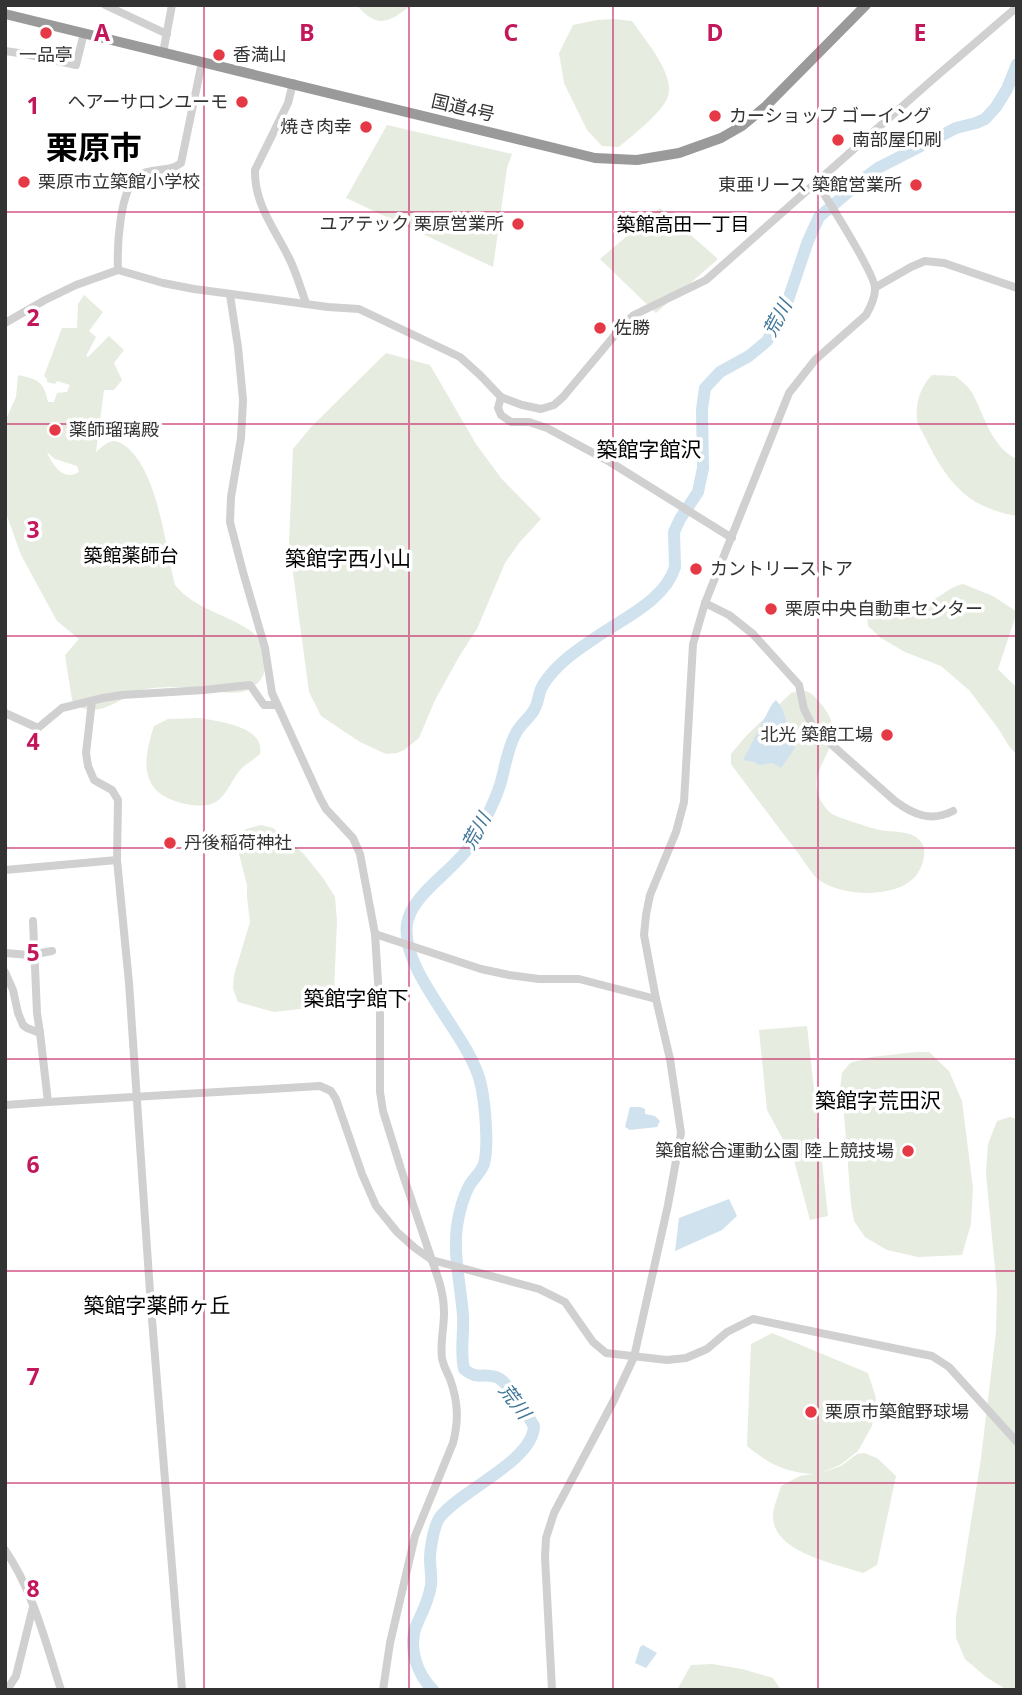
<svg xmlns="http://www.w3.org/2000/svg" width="1022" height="1695" font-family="'Noto Sans','Noto Sans JP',sans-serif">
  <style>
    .green { fill: #e6ecdf; fill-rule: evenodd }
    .water { fill: #cfe2ee }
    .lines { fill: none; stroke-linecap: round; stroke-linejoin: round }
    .river { stroke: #cfe2ee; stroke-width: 12 }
    .minor { stroke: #d0d0d0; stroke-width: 8 }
    .highway { stroke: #9a9a9a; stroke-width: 10 }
    .grid { fill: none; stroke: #c2185b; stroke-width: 2; stroke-opacity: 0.55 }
    .poi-dot { fill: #e63946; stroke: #fff; stroke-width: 2.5 }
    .labels { text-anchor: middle; stroke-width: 7; stroke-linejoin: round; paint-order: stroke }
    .poi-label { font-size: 18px; fill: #333; stroke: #fff; text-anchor: start }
    .street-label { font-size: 18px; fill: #333; stroke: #fff }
    .neighbourhood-label { font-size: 19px; fill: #000; stroke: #fff }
    .water-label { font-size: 19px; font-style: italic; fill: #3f7597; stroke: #fff }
    .quarter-label { font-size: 21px; fill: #000; stroke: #fff }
    .town-label { font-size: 32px; font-weight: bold; fill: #000; stroke: #fff }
    .grid-label { font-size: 23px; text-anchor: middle; font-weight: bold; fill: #c2185b; stroke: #fff; stroke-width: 7; stroke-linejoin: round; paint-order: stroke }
  </style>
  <rect width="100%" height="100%" fill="#fff"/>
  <g class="green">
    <path d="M357 5H411C390 22 377 30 357 5Z"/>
    <path d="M614 19 632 21C644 39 678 77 667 99 658 116 634 134 619 147L602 146 587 130 564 83 559 53 573 25 597 20Z"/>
    <polygon points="387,125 512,154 507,168 493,267 346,198"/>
    <polygon points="660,208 718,259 656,313 600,259"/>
    <path d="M84 295 103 312 89 331 96 337 86 356 88 357 109 336 124 350 114 363 122 380 114 390H104L96 452C101 448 107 441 114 441 119 441 124 445 128 448 159 476 165 546 175 585 195 609 223 613 248 629 254 633 259 639 265 644 266 664 269 679 248 690 233 697 201 688 184 687 172 687 158 687 146 689 128 693 104 715 85 709 81 708 76 703 72 700L65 655 79 639 57 621 21 555 5 510V421L16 397 18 375C37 379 44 381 48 402H54L57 393 67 392 70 385 57 381 55 384 47 382V379L44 376 62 328H77L78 304ZM47 452 55 459 77 466 79 472C64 482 52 465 47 452Z"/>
    <polygon points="386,353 430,365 476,444 501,478 541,519 519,543 505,563 477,629 460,655 435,700 419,738 404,750 397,753 386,754 360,742 321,716 309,692 289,543 293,449 311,427"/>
    <path d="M932 375 955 376C961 381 967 385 971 391 984 413 991 448 1017 459V516C1002 514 983 507 971 499 950 484 937 462 926 439 923 433 918 426 917 420 915 403 921 386 932 375Z"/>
    <path d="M963 584 993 596 1017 612 998 669 1017 688V755L1009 746 998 728 969 690 941 666 905 652 881 638 868 626 867 616 871 605C888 598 904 605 922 603 938 601 948 587 963 584Z"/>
    <path d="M802 690C812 692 816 698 822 705 854 745 803 765 820 799 823 805 829 813 834 815 842 819 871 828 880 830 894 833 915 829 923 845 927 856 921 871 913 879 892 898 845 896 822 882 813 877 805 862 798 853 776 824 753 794 731 764V754L746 736 791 693Z"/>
    <path d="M200 718C220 722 265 726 260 754 255 759 248 763 243 767 232 777 226 800 211 804 202 807 187 805 178 802 139 791 143 759 154 726L168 719Z"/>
    <polygon points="261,825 273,828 303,853 323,878 335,897 337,921 334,992 324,1006 274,1012 238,1002 233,989 234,975 250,922 247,897 247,885 238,850 242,833 246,829"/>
    <polygon points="807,1026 828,1216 810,1220 794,1160 767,1110 759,1030"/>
    <polygon points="916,1052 929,1052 949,1071 962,1101 973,1188 971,1224 962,1255 918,1257 887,1250 865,1237 854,1221 851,1204 844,1114 840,1089 842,1073 850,1063 871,1057"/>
    <polygon points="1010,1117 1017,1119 1017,1690 1007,1690 986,1677 965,1659 956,1638 956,1617 981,1458 996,1332 997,1290 986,1173 988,1144 997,1121"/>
    <path d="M772 1333 868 1373 876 1398 872 1426 858 1451 840 1465 820 1473 841 1466 857 1454 864 1453 877 1458 896 1476 877 1565 863 1573C837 1564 775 1553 773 1518 772 1509 779 1495 781 1486L800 1476 814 1474C786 1473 769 1464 747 1446L751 1344Z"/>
    <polygon points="712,1664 742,1669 773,1678 781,1690 677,1690 691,1665"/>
  </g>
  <g class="water">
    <polygon points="776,700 782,708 795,748 781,768 773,763 759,765 754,762 743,760 772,704"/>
    <polygon points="630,1107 640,1107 645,1109 645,1114 655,1116 660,1121 657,1127 630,1130 625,1127"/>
    <polygon points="729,1199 737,1216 722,1230 675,1251 679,1218"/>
    <polygon points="643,1645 657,1653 646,1668 635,1663 640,1647"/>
  </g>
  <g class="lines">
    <path class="river" d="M433 1690C417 1674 408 1648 416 1626 422 1613 429 1600 431 1585 432 1576 430 1568 430 1559 430 1549 434 1525 440 1517 461 1490 533 1461 534 1426 526 1414 509 1381 496 1377 482 1373 477 1380 464 1369 460 1351 464 1334 463 1316 461 1286 453 1257 457 1226 459 1213 463 1198 469 1186 473 1179 481 1172 484 1164 489 1146 485 1104 481 1085 471 1036 400 973 407 924 411 895 453 871 469 847 481 828 493 807 500 785 505 769 507 750 515 735 519 725 529 719 534 710 539 702 538 693 543 685 556 664 577 650 598 636 624 618 665 600 675 567L674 532 680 519 698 492 703 468 702 409 705 388 720 372 749 356 767 341 774 329 788 300 808 241 819 217 866 177 878 168 956 128 976 123 985 119 996 107 1007 89 1017 64"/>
    <g class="minor">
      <polyline points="105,5 167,34"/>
      <polyline points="5,51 25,54 76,65 84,33"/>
      <polyline points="163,53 172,5"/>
      <path d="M293 83 288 103 255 170C254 203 274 228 288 256 296 271 300 287 306 303"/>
      <polyline points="118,270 163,283 194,289 328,307 359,309 460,357 480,375 501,397 522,405 541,409 554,405 563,397 625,323 634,315 706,280 932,80 1017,7"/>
      <polyline points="876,287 911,267 925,261 944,263 1017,288"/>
      <path d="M230 295 238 347 243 400 241 438 231 497 230 522 243 572 265 648 272 693 320 798 326 809 353 838 360 854 375 934 380 1014V1092L383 1111 401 1169 439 1281C442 1291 444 1302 444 1313 444 1328 440 1343 442 1358 443 1365 447 1372 450 1379 458 1401 459 1420 453 1443L415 1536 390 1643 383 1690"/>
      <path d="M5 323 45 300 76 285 118 270C117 249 119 188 139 175 152 167 169 173 181 163L202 62"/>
      <polyline points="501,397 498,408 501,415 511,422 529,422 547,428 610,462 732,538"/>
      <path d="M705 603 729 615 753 634 799 685 804 709 814 729 895 801C914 815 931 822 953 811"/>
      <polyline points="92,701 86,753 88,766 94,780 112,790 118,800 117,860 129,983 151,1307 182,1690"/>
      <polyline points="5,713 38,728 62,708 103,698 122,695 204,690 250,685 264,705 277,705"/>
      <polyline points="5,870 117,860"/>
      <polyline points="33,921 37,1013 40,1033 48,1102"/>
      <polyline points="375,934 481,969 509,975 539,979 579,979 656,999"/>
      <polyline points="5,953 30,955 52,951"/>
      <polyline points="5,972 13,990 18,1013 23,1025 27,1028 40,1033"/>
      <polyline points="5,1105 48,1102 320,1086 331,1091 336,1099 362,1174 376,1206 397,1232 415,1248 432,1260 539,1289 565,1302 593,1342 606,1353 667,1360 686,1358 707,1349 727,1332 753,1319 917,1353 932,1356 949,1367 1017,1442"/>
      <path d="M5 1550C33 1590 46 1644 61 1690"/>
      <polyline points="7,1690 16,1676 33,1607"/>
      <path d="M552 1690 545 1557 546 1538 554 1513 613 1402 634 1357 668 1205 681 1133 670 1059 656 999 644 935 646 915 650 895 676 832 684 802 693 644 705 603 789 393 815 360 866 315C870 308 875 299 875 289 876 275 827 199 817 183"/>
    </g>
    <polyline class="highway" points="5,14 595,158 637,160 679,153 721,138 742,126 766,106 866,5"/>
  </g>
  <path class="grid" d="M204 5V1690M409 5V1690M613 5V1690M818 5V1690M5 212H1017M5 424H1017M5 636H1017M5 848H1017M5 1059H1017M5 1271H1017M5 1483H1017"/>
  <g class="poi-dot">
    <circle cx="46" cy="33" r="7"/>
    <circle cx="219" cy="55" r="7"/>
    <circle cx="242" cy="102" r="7"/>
    <circle cx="715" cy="116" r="7"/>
    <circle cx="366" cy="127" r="7"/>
    <circle cx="838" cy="140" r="7"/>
    <circle cx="24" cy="182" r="7"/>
    <circle cx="916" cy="185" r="7"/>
    <circle cx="518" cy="224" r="7"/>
    <circle cx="600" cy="328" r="7"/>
    <circle cx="55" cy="430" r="7"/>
    <circle cx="696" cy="569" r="7"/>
    <circle cx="771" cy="609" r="7"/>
    <circle cx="887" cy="735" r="7"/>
    <circle cx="170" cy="843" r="7"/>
    <circle cx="908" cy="1151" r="7"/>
    <circle cx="811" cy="1412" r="7"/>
  </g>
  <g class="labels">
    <g class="poi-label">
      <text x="46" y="61" text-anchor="middle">一品亭</text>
      <text x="233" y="61">香満山</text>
      <text x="228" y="108" text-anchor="end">ヘアーサロンユーモ</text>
      <text x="729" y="122">カーショップ ゴーイング</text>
      <text x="352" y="133" text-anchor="end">焼き肉幸</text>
      <text x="852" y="146">南部屋印刷</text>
      <text x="38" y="188">栗原市立築館小学校</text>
      <text x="902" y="191" text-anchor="end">東亜リース 築館営業所</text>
      <text x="504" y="230" text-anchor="end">ユアテック 栗原営業所</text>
      <text x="614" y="334">佐勝</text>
      <text x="69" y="436">薬師瑠璃殿</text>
      <text x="710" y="575">カントリーストア</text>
      <text x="785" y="615">栗原中央自動車センター</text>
      <text x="873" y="741" text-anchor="end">北光 築館工場</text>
      <text x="184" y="849">丹後稲荷神社</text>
      <text x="894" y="1157" text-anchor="end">築館総合運動公園 陸上競技場</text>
      <text x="825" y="1418">栗原市築館野球場</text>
    </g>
    <g class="street-label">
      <text transform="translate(463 108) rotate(13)" y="6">国道4号</text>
    </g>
    <g class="neighbourhood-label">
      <text x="683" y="231">築館高田一丁目</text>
      <text x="131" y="562">築館薬師台</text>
    </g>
    <g class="water-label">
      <text transform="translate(777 318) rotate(-62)" y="7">荒川</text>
      <text transform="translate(476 831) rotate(-61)" y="7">荒川</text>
      <text transform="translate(515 1401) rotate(53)" y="7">荒川</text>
    </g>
    <g class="quarter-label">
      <text x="649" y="457">築館字館沢</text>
      <text x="348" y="566">築館字西小山</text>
      <text x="356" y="1006">築館字館下</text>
      <text x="878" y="1108">築館字荒田沢</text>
      <text x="157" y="1313">築館字薬師ヶ丘</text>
    </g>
    <g class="town-label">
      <text x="94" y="159">栗原市</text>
    </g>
  </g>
  <g class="grid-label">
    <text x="102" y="41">A</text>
    <text x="307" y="41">B</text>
    <text x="511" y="41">C</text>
    <text x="715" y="41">D</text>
    <text x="920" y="41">E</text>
    <text x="33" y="114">1</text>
    <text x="33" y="326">2</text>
    <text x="33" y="538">3</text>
    <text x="33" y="750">4</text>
    <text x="33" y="961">5</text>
    <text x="33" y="1173">6</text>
    <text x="33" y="1385">7</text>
    <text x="33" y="1597">8</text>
  </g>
  <rect width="1022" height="1695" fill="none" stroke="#333333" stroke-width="14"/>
</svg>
